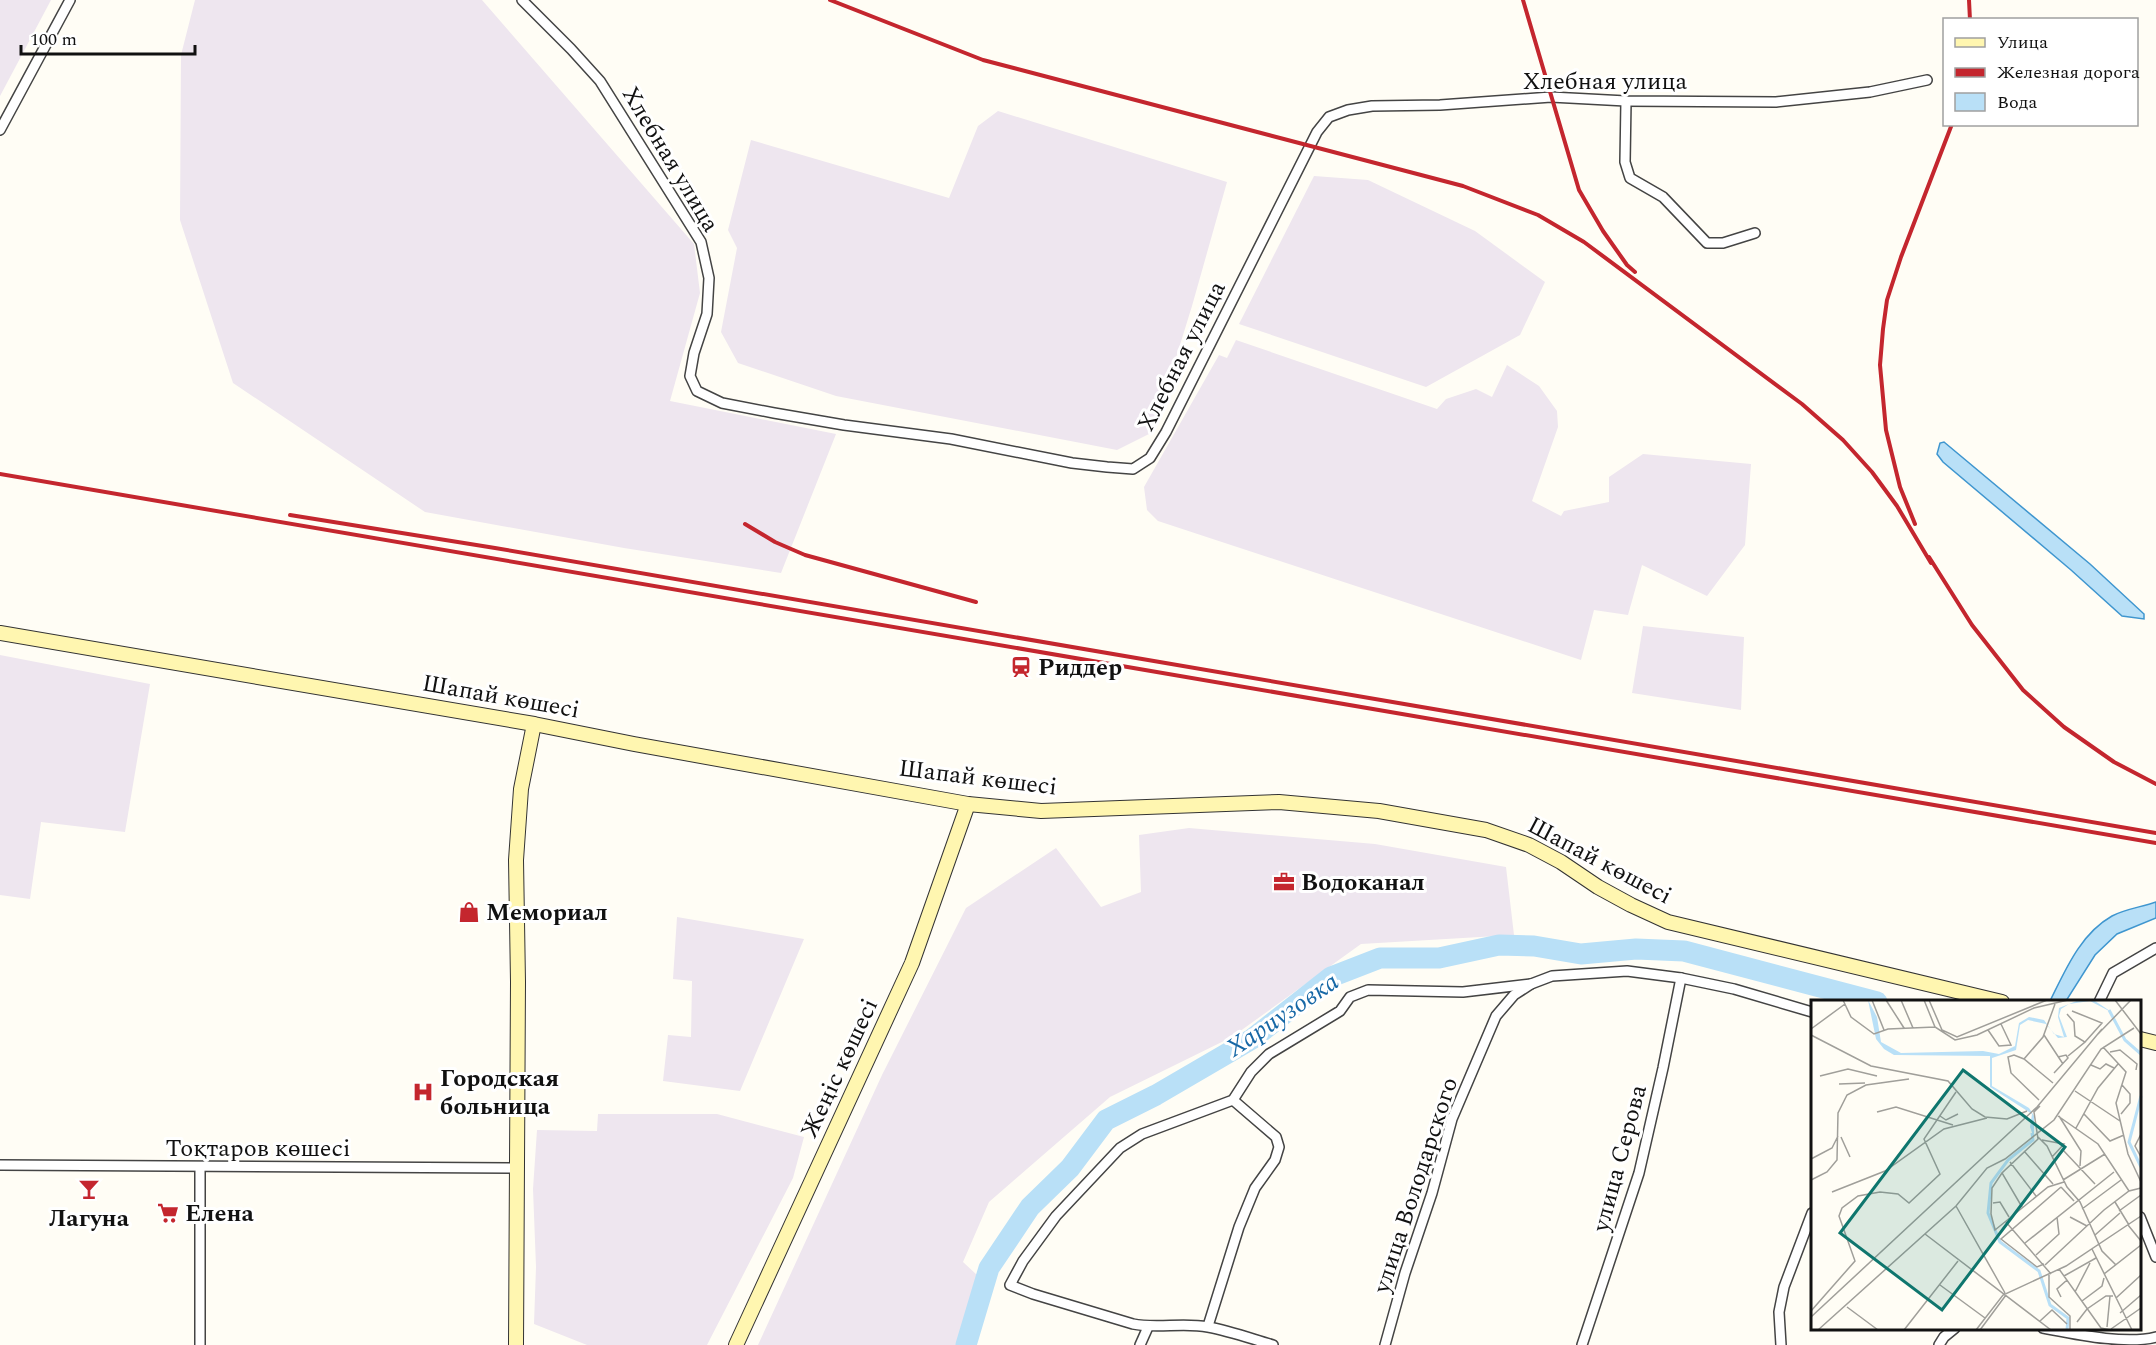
<svg xmlns="http://www.w3.org/2000/svg" width="2156" height="1345" font-family="Spectral,serif">
  <style>
    .industrial { fill: #eee6ef }
    .water { fill: #b9e0f7; stroke: #3f96cf; stroke-width: 1.5 }
    .lines { fill: none; stroke-linecap: round; stroke-linejoin: round }
    .river { stroke: #b9e0f7; stroke-width: 21 }
    .street-casing { stroke: #444; stroke-width: 12 }
    .secondary-casing { stroke: #333; stroke-width: 16 }
    .street { stroke: #fff; stroke-width: 9 }
    .secondary { stroke: #fff6b0; stroke-width: 14 }
    .rail { stroke: #c4262e; stroke-width: 4 }
    .labels { text-anchor: middle; stroke-width: 6; stroke-linejoin: round; paint-order: stroke }
    .street-label { font-size: 24px; fill: #111; stroke: #fff }
    .poi-label { font-size: 24px; font-weight: bold; fill: #111; stroke: #fff; text-anchor: start }
    .water-label { font-size: 26px; font-style: italic; fill: #1768a6; stroke: #fff }
    .inset-river { fill: none; stroke: #b9e0f7; stroke-width: 3 }
    .inset-road { fill: none; stroke: #a09f9a; stroke-width: 1.5 }
    .view { fill: #0f766e; fill-opacity: 0.15; stroke: #0f766e; stroke-width: 3 }
    .inset-edge { fill: none; stroke: #111; stroke-width: 3 }
  </style>
  <rect width="100%" height="100%" fill="#fffdf5"/>
  <g class="industrial">
    <polygon points="0,0 51,0 0,96"/>
    <polygon points="195,0 482,0 694,244 700,293 670,401 836,434 781,573 624,548 425,512 233,383 180,220 181,55"/>
    <polygon points="998,111 1227,182 1192,306 1153,432 1117,450 836,396 738,363 721,332 737,248 728,230 751,140 949,198 978,126"/>
    <polygon points="1314,176 1368,180 1475,231 1545,282 1520,335 1426,387 1239,324"/>
    <polygon points="1236,340 1437,409 1446,399 1476,389 1492,397 1507,365 1539,386 1557,411 1558,427 1532,501 1561,516 1564,511 1609,502 1609,477 1643,454 1751,464 1745,545 1707,596 1642,565 1628,615 1594,610 1581,660 1158,521 1147,510 1144,487 1219,355 1227,358"/>
    <polygon points="1643,626 1744,637 1741,710 1632,693"/>
    <polygon points="0,655 150,684 125,832 41,822 30,899 0,895"/>
    <polygon points="1189,828 1375,844 1506,867 1514,935 1361,944 1232,1037 1110,1097 989,1202 963,1262 977,1275 956,1345 758,1345 882,1075 966,908 1056,848 1101,907 1141,892 1139,835"/>
    <polygon points="677,917 804,939 740,1091 663,1081 668,1035 691,1037 692,981 673,979"/>
    <polygon points="598,1114 717,1114 804,1137 793,1178 707,1345 587,1345 534,1324 536,1267 533,1189 537,1130 597,1131"/>
  </g>
  <g class="water">
    <polygon points="1944,442 2090,564 2144,614 2144,619 2122,616 2071,570 1943,462 1937,454 1940,443"/>
    <path d="M2156 902V918L2117 934 2095 955 2066 1001H2050C2065 971 2080 934 2112 916 2125 909 2142 907 2156 902Z"/>
  </g>
  <g class="lines">
    <polyline class="river" points="966,1345 989,1268 1030,1207 1070,1168 1106,1120 1156,1095 1252,1039 1331,977 1380,958 1439,958 1499,945 1534,946 1581,954 1636,949 1684,951 1877,1002"/>
    <defs>
      <g id="street">
        <polyline points="522,0 571,49 600,81 701,242 709,278 707,314 694,353 690,376 697,391 722,403 774,413 844,425 951,439 1072,463 1107,467 1133,469 1150,458 1166,432 1317,132 1329,117 1348,110 1372,106 1440,105 1551,97 1626,101 1776,102 1870,92 1927,80"/>
        <polyline points="1626,101 1625,162 1630,178 1663,197 1707,243 1723,243 1755,233"/>
        <polyline points="0,130 70,0"/>
        <polyline points="2099,1002 2113,973 2156,948"/>
        <polyline points="0,1165 516,1168"/>
        <polyline points="2140,1217 2156,1257"/>
        <polyline points="1208,1326 1239,1227 1255,1188 1275,1160 1279,1147 1276,1137 1233,1100"/>
        <path d="M2043 1328C2075 1334 2125 1345 2156 1337"/>
        <polyline points="200,1345 200,1167"/>
        <polyline points="1140,1345 1148,1327"/>
        <path d="M1273 1345C1252 1339 1230 1331 1208 1327 1183 1322 1157 1329 1133 1324L1033 1294 1010 1285 1023 1261 1056 1216 1120 1148 1142 1134 1233 1100 1251 1072 1269 1054 1340 1011 1350 997 1368 990 1463 992 1531 984"/>
        <polyline points="1385,1345 1405,1273 1432,1193 1452,1119 1496,1016 1514,995 1531,984 1552,976 1627,971 1681,978 1734,989 1812,1012"/>
        <polyline points="1582,1345 1639,1173 1663,1068 1681,978"/>
        <polyline points="1781,1345 1779,1312 1784,1287 1812,1213"/>
        <polyline points="1939,1345 1944,1337 1955,1328"/>
      </g>
      <g id="secondary">
        <polyline points="0,633 534,724 634,744 968,804 1041,811 1279,802 1379,811 1486,830 1529,845 1561,862 1598,887 1631,905 1668,922 2002,1002"/>
        <polyline points="2140,1039 2156,1043"/>
        <polyline points="516,1345 518,982 516,860 521,789 534,724"/>
        <polyline points="736,1345 912,963 968,804"/>
      </g>
    </defs>
    <use href="#street" class="street-casing"/>
    <use href="#secondary" class="secondary-casing"/>
    <use href="#street" class="street"/>
    <use href="#secondary" class="secondary"/>
    <g class="rail">
      <polyline points="830,0 983,60 1463,186 1538,215 1584,242 1802,404 1843,440 1872,472 1897,506 1931,563"/>
      <polyline points="1523,0 1579,190 1603,231 1627,265 1635,272"/>
      <polyline points="1969,0 1970,20"/>
      <polyline points="0,474 2156,843"/>
      <polyline points="290,515 495,548 2156,833"/>
      <polyline points="745,524 775,542 805,555 976,602"/>
      <polyline points="1915,524 1900,487 1886,430 1880,365 1883,329 1887,300 1901,257 1952,124"/>
      <polyline points="1929,557 1972,625 2023,690 2064,727 2114,762 2156,784"/>
    </g>
  </g>
  <defs>
    <symbol id="station-bare" viewBox="-9 -9 18 18"><path d="M-3-6H3Q5-6 5-4V2Q5 4 3 4L4.5 6H3L1.5 4h-3L-3 6H-4.5L-3 4Q-5 4-5 2V-4Q-5-6-3-6ZM-3.5-4v3h7v-3ZM-3.5 1v1.5H-2V1ZM2 1v1.5H3.5V1Z" fill="#c4262e" stroke="#fff" stroke-width="2.5" paint-order="stroke"/></symbol>
    <symbol id="office-bare" viewBox="-9 -9 18 18"><path d="M-6-3h4V-5.5h4V-3h4V5H-6ZM-1-4.5V-3h2v-1.5ZM-6 0V1H6V0Z" fill="#c4262e" stroke="#fff" stroke-width="2.5" paint-order="stroke"/></symbol>
    <symbol id="shop-bare" viewBox="-9 -9 18 18"><path d="M-5-2.5h2.3a2.7 3.5 0 0 1 5.4 0H5L5.5 6h-11ZM-1.5-2.5h3a1.5 2.3 0 0 0-3 0Z" fill="#c4262e" stroke="#fff" stroke-width="2.5" paint-order="stroke"/></symbol>
    <symbol id="hospital-bare" viewBox="-9 -9 18 18"><path d="M-5-5h3v3.5h4V-5h3V5h-3V1.5h-4V5h-3Z" fill="#c4262e" stroke="#fff" stroke-width="2.5" paint-order="stroke"/></symbol>
    <symbol id="bar-bare" viewBox="-9 -9 18 18"><path d="M-6-5H6L.8 .8V4.5H3.5V6h-7V4.5H-.8V.8Z" fill="#c4262e" stroke="#fff" stroke-width="2.5" paint-order="stroke"/></symbol>
    <symbol id="supermarket-bare" viewBox="-9 -9 18 18"><path d="M-6-5.5h2.5l.6 2H6L4.5 2H-2.5L-4.4-4H-6ZM-1.5 3.2a1.3 1.3 0 1 0 .1 0ZM3 3.2a1.3 1.3 0 1 0 .1 0Z" fill="#c4262e" stroke="#fff" stroke-width="2.5" paint-order="stroke"/></symbol>
  </defs>
  <g fill-rule="evenodd">
    <use href="#station-bare" x="1006" y="652" width="30" height="30"/>
    <use href="#office-bare" x="1269" y="867" width="30" height="30"/>
    <use href="#shop-bare" x="454" y="897" width="30" height="30"/>
    <use href="#hospital-bare" x="408" y="1077" width="30" height="30"/>
    <use href="#bar-bare" x="74" y="1174" width="30" height="30"/>
    <use href="#supermarket-bare" x="153" y="1198" width="30" height="30"/>
  </g>
  <g class="labels">
    <g class="street-label">
      <text x="1605" y="89">Хлебная улица</text>
      <text transform="translate(671 159) rotate(59)" y="8">Хлебная улица</text>
      <text transform="translate(1181 356) rotate(-63)" y="8">Хлебная улица</text>
      <text transform="translate(501 696) rotate(10)" y="8">Шапай көшесі</text>
      <text transform="translate(978 777) rotate(7)" y="8">Шапай көшесі</text>
      <text transform="translate(1600 860) rotate(28)" y="8">Шапай көшесі</text>
      <text transform="translate(839 1068) rotate(-65)" y="8">Жеңіс көшесі</text>
      <text x="258" y="1156">Тоқтаров көшесі</text>
      <text transform="translate(1619 1158) rotate(-75)" y="8">улица Серова</text>
      <text transform="translate(1415 1185) rotate(-72)" y="8">улица Володарского</text>
    </g>
    <g class="poi-label">
      <text x="1038" y="675">Риддер</text>
      <text x="1301" y="890">Водоканал</text>
      <text x="486" y="920">Мемориал</text>
      <text x="440" y="1086">Городская<tspan x="440" dy="28">больница</tspan></text>
      <text x="185" y="1221">Елена</text>
      <text x="89" y="1226" text-anchor="middle">Лагуна</text>
    </g>
    <g class="water-label">
      <text transform="translate(1282 1014) rotate(-34)" y="9">Хариузовка</text>
    </g>
  </g>
  <g transform="translate(1811 1000)">
    <rect width="330" height="330" fill="#fffdf5"/>
    <path d="M57 0 66 17 70 42 90 53 172 51 188 54 204 46 208 23 218 17 233 20 243 34 253 37 247 17 248 8 268 0H282L284 1 302 13 279 1 258 4 250 9 248 16 256 37 247 38 235 24 217 20 209 25 205 50 181 58V86L218 108 223 116V138L219 127 221 114 179 87V56L83 55 73 49 65 39Z" fill="#b9e0f7"/>
    <path class="inset-river" d="M298 10 314 40 330 54M330 96 318 142 330 167M221 133 222 140 197 160 180 183 177 213 189 242 228 271 239 305 257 318 256 330"/>
    <path class="inset-road" d="M32 0 40 17 63 34 77 29 124 27M61 0 73 30M75 0 93 28M90 0 102 28M113 0 124 27 144 40 166 35 223 8 257 0M118 0 131 30 146 37 236 0M304 0 330 34M261 11 291 23 274 42M256 14 263 22 264 36 274 42 257 56M0 29 34 4M177 30 188 46 200 45 190 24M287 34 320 0M0 35 60 66 137 81 161 109 174 117 196 119 216 111M233 35 252 64M292 47 315 72 305 103 317 154 330 182M299 52 309 50 326 64 325 70M213 59 232 37 244 4M280 65 289 69 295 64 303 68M243 73 257 58 255 55 247 57M9 76 37 69 66 76M28 84 54 83M264 91 309 121M228 100 200 73 197 57 203 55 213 59 242 83M66 112 85 107 142 125M273 114 299 141 313 135M310 114 319 103V94L311 85M129 116 135 120 147 114M247 116 287 144 318 191M248 116 270 151 269 166M265 128 287 88 307 64M330 134 324 146 330 157M30 137 39 157M227 137 236 146 256 187 269 202 291 251 305 265M231 140 253 144 241 157M251 149 284 184M213 151 242 184M0 159 21 148 27 136M199 162 225 196M191 173 181 188 180 214 184 230 237 187 253 182M0 180 16 172 26 160 27 113 36 95 55 85 98 79M252 180 294 154M250 187 263 201M21 192 74 171 133 129 176 118M304 202 318 225M182 203 189 202 198 217M145 206 194 293M211 207 191 173 227 139 223 112 229 106M271 209 310 180M308 211 330 195M259 217 276 226M195 222 240 274M317 225 330 241M114 234 240 330M284 235 309 213M214 243 303 172M281 249 321 330M225 255 248 234 246 217M233 264 226 267 190 239 250 187M234 265 293 210 318 191 330 188M248 269 290 328 299 330M293 274 330 245M238 275V297L259 316V330M253 276 285 258M129 285 174 318M264 292 279 263M250 297 246 289 256 280M305 298 330 275M271 301 291 286 293 278M36 307 67 330M0 311 44 261 28 216 31 208 47 196 69 192 87 194 98 203 129 174 113 139 145 92M309 313 330 295M0 317 226 107 291 29M229 321 241 310 256 324M266 322 276 309 295 296H302M296 327 299 296M300 329 330 308M7 330 145 206 176 168 194 159 243 120 290 49 323 28M93 330 147 261M165 330 192 295 255 266 330 216M169 330 195 295"/>
    <path class="view" d="M152 70 254 147 131 310 29 233Z"/>
    <rect width="330" height="330" class="inset-edge"/>
  </g>
  <rect x="1943" y="18" width="195" height="108" fill="#ffffff" stroke="#a0a0a0" stroke-width="1.5"/>
  <rect x="1955" y="38" width="30" height="9" fill="#fff6b0" stroke="#a0a0a0" stroke-width="1.5"/>
  <text x="1997" y="48" font-size="18" fill="#111111">Улица</text>
  <rect x="1955" y="68" width="30" height="9" fill="#c4262e" stroke="#a0a0a0" stroke-width="1.5"/>
  <text x="1997" y="78" font-size="18" fill="#111111">Железная дорога</text>
  <rect x="1955" y="93" width="30" height="18" fill="#b9e0f7" stroke="#a0a0a0" stroke-width="1.5"/>
  <text x="1997" y="108" font-size="18" fill="#111111">Вода</text>
  <path d="M21 45v9h174v-9" fill="none" stroke="#111111" stroke-width="3"/>
  <text x="30" y="45" font-size="18" fill="#111111" stroke="#ffffff" stroke-width="4.5" paint-order="stroke">100 m</text>
</svg>
